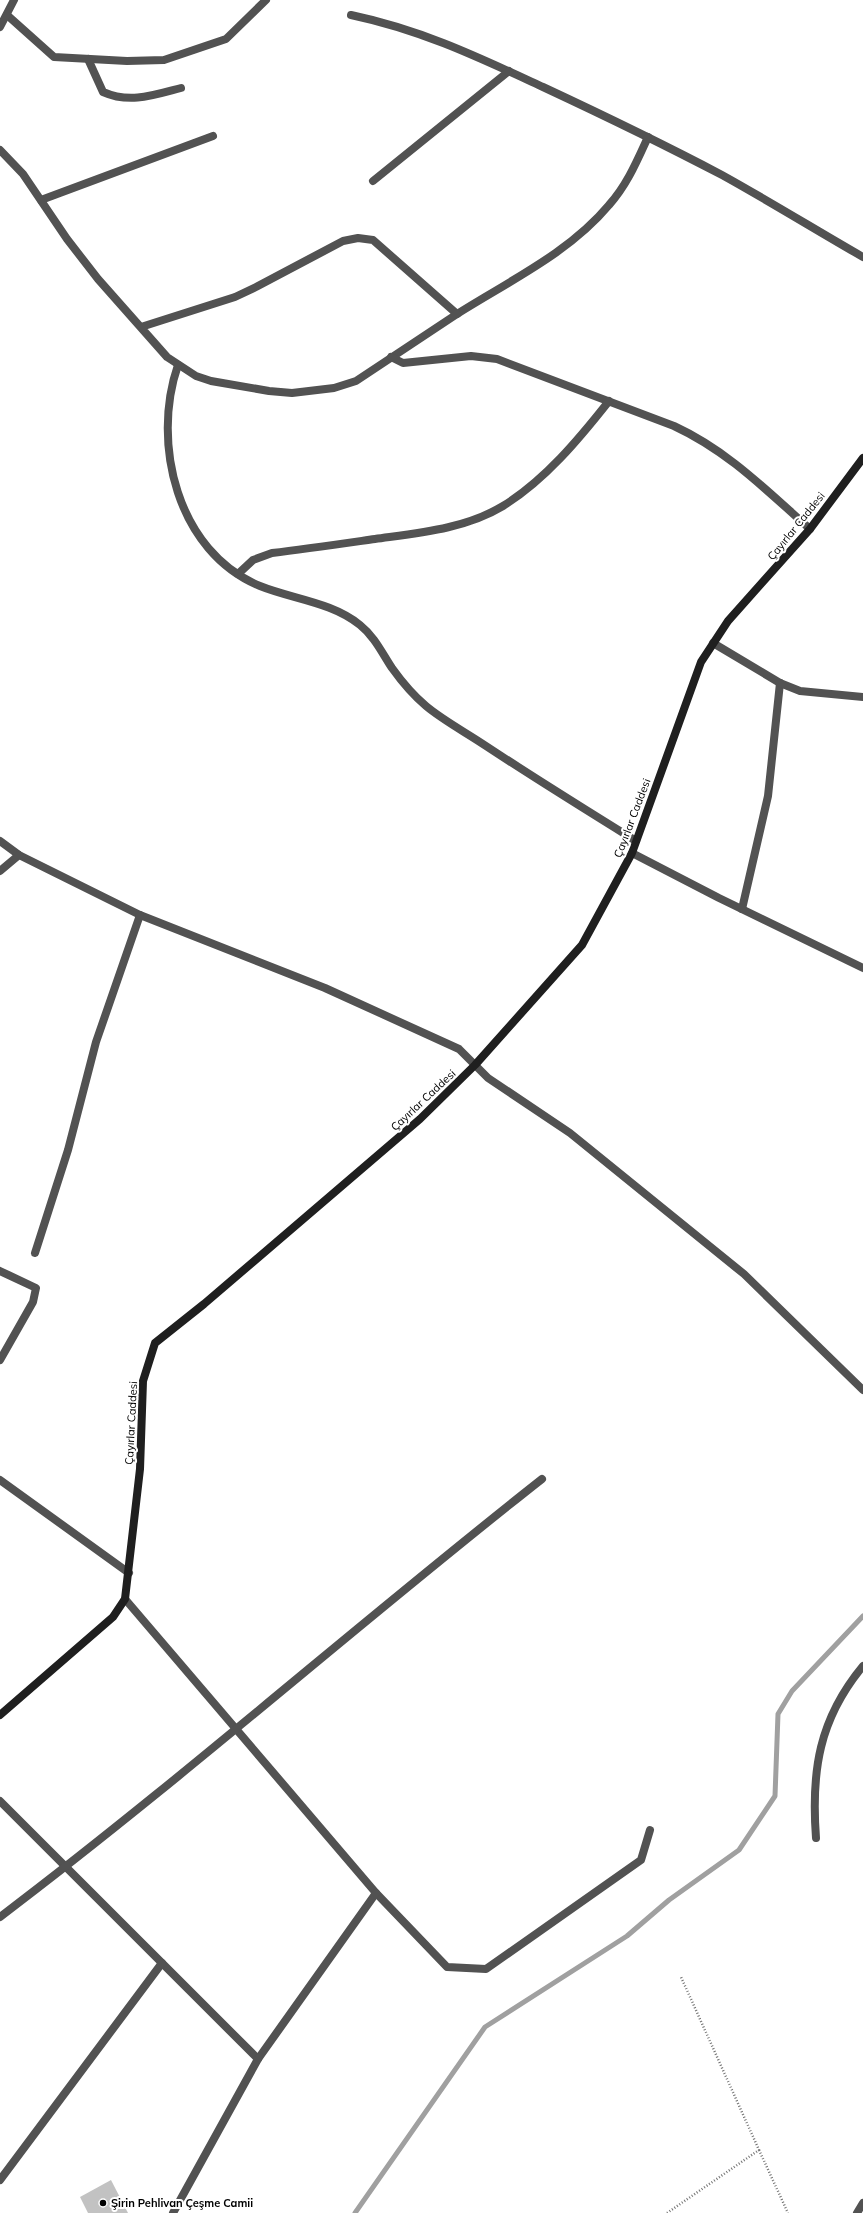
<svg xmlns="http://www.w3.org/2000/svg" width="863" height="2213" font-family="Mulish,sans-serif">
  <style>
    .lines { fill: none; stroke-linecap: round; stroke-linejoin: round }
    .stream { stroke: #a0a0a0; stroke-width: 5 }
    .building { fill: #c2c2c2 }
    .path { stroke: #747474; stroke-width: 2.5; stroke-dasharray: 1 2; stroke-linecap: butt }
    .lane { stroke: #525252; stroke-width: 8 }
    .street { stroke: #525252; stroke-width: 8 }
    .secondary { stroke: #1f1f1f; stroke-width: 8 }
    .poi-dot { fill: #000; stroke: #fff; stroke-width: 1.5 }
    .labels { text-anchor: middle; stroke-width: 4; stroke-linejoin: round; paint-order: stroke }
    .street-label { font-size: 11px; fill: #000; stroke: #fff }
    .poi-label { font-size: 11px; font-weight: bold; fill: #000; stroke: #fff; text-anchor: start }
  </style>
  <rect width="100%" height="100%" fill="#fff"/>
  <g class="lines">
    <polyline class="stream" points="355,2213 485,2027 627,1936 669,1900 739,1850 775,1796 778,1714 792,1691 863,1616"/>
  </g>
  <polygon class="building" points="111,2180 128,2213 88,2213 80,2197"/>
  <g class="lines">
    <g class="path">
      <polyline points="759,2150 788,2213"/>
      <polyline points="667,2213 759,2150 681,1977"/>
    </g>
    <g class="lane">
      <path d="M351 15C422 30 478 57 543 87 603 115 663 144 722 175 769 201 816 230 863 257"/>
      <path d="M88 59 103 92C130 104 154 95 181 88"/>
      <polyline points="373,181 509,71"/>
      <polyline points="41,200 213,136"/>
      <path d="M457 314C509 281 569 253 609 205 627 185 637 161 648 137"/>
      <polyline points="742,909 768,796 780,683"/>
      <polyline points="0,1480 129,1573"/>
    </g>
    <g class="street">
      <polyline points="7,15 54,57 127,61 164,60 226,39 266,0"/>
      <polyline points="0,27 14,0"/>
      <polyline points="0,150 23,174 67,239 98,279 167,357 196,376 211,381 269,391 292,393 334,388 356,381 457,314 373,240 358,238 343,241 256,287 235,297 141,327"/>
      <path d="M391 357 403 363 471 356 497 359 674 426C728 451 766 490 810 529"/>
      <path d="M178 365C151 443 177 552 260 586 292 599 332 602 360 625 375 637 382 653 392 668 402 682 413 695 426 706 444 721 467 733 486 746 536 779 586 810 636 841"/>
      <path d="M238 574 253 560 272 553C306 549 340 544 375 539 418 533 465 529 503 506 545 480 579 439 609 401"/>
      <polyline points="713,643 780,683 800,691 863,697"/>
      <polyline points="0,841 19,855 140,915 325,988 459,1049 488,1078 570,1133 744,1274 863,1390"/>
      <polyline points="632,853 719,898 863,968"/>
      <polyline points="0,871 19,855"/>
      <polyline points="35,1253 68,1150 96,1042 140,915"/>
      <polyline points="0,1271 36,1288 33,1302 0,1360"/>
      <polyline points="125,1599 376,1893 447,1967 486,1969 641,1860 650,1830"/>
      <polyline points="0,1801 258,2059"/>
      <path d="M816 1838C811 1771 819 1719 863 1666"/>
      <path d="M0 1917C185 1777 360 1622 542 1479"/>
      <polyline points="0,2180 162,1963"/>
      <polyline points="173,2213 258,2059 376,1893"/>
      <polyline points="857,2213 863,2203"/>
    </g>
    <polyline class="secondary" points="0,1715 113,1617 125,1599 140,1469 143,1381 155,1343 204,1304 420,1119 475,1065 582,945 632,853 701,662 728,621 810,529 863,458"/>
  </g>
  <circle class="poi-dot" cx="103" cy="2203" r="4"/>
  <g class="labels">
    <g class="street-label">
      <text transform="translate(796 526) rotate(-51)" y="4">Çayırlar Caddesi</text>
      <text transform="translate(632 818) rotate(-69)" y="4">Çayırlar Caddesi</text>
      <text transform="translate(423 1100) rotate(-43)" y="4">Çayırlar Caddesi</text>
      <text transform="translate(131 1423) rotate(-87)" y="4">Çayırlar Caddesi</text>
    </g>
    <g class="poi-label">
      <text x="111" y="2207">Şirin Pehlivan Çeşme Camii</text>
    </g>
  </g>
</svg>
